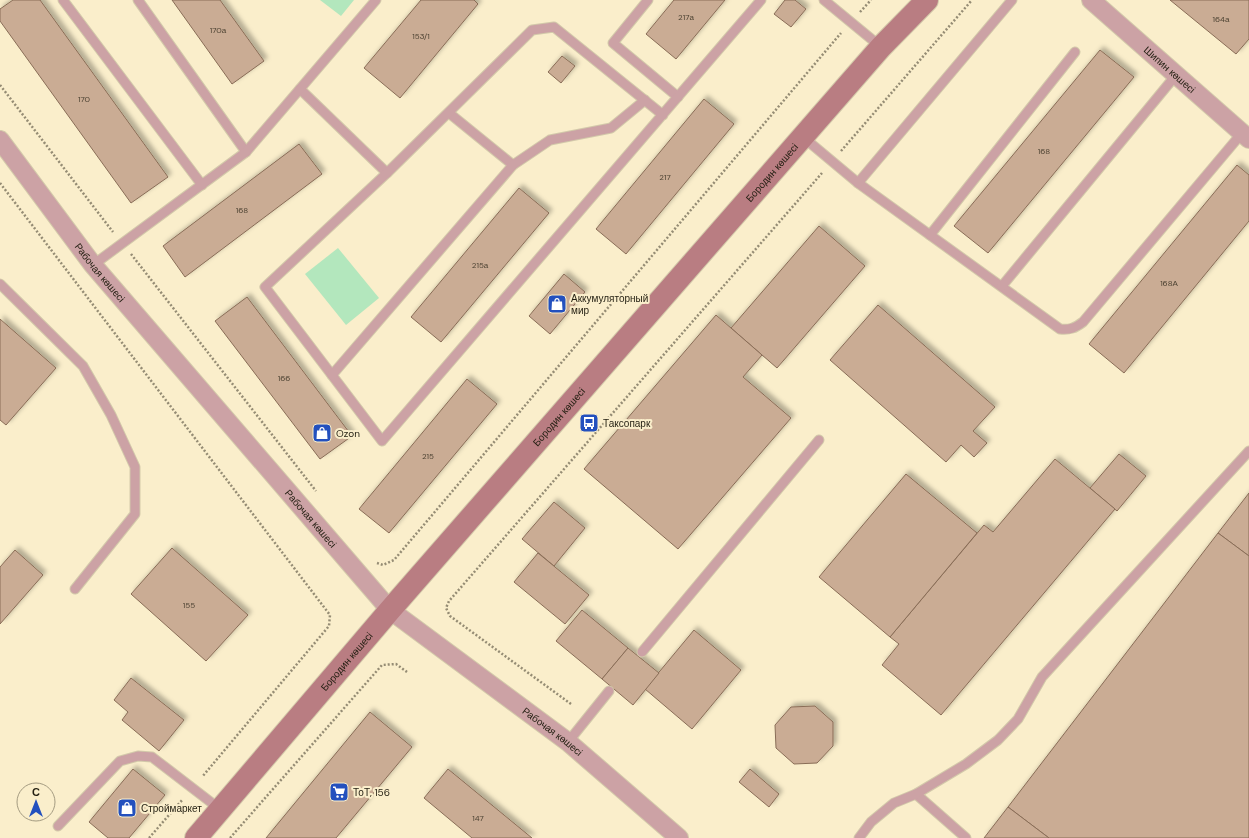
<svg xmlns="http://www.w3.org/2000/svg" width="1249" height="838" font-family="'DM Sans',sans-serif">
  <style>
    .green { fill: #b3e7bd }
    .building { fill: #caac94; stroke: #896d57; filter: url(#shadow) }
    .lines { fill: none; stroke-linecap: round; stroke-linejoin: round }
    .lane-casing { stroke: #d3c9aa; stroke-width: 11 }
    .street-casing { stroke: #d3c9aa; stroke-width: 20 }
    .secondary-casing { stroke: #d3c9aa; stroke-width: 24 }
    .path { stroke: #958c74; stroke-width: 2.5; stroke-dasharray: 2 2; stroke-linecap: butt }
    .lane { stroke: #cca2a5; stroke-width: 9 }
    .street { stroke: #cca2a5; stroke-width: 18 }
    .secondary { stroke: #b97d82; stroke-width: 22 }
    .labels { text-anchor: middle; stroke-width: 4; stroke-linejoin: round; paint-order: stroke }
    .number-label { font-size: 8px; fill: #4c4232 }
    .street-label { font-size: 10px; fill: #221e11; stroke: #faeecb }
    .poi-label { font-size: 10px; fill: #221e11; stroke: #faeecb; text-anchor: start }
  </style>
  <defs>
    <filter id="shadow"><feDropShadow dx="3.5" dy="-3.5" stdDeviation="2" flood-color="#0004"/></filter>
  </defs>
  <rect width="100%" height="100%" fill="#faeecb"/>
  <g class="green">
    <polygon points="320,0 354,0 341,16"/>
    <polygon points="338,248 379,298 346,325 305,274"/>
  </g>
  <g class="building">
    <polygon points="13,0 40,0 168,177 131,203 0,21 0,9"/>
    <polygon points="172,0 220,0 264,61 232,84"/>
    <polygon points="421,0 474,0 478,4 400,98 364,68"/>
    <polygon points="674,0 725,0 676,59 646,34"/>
    <polygon points="785,0 795,0 806,9 791,27 774,14"/>
    <polygon points="1170,0 1249,0 1249,39 1236,54"/>
    <polygon points="1100,50 1134,77 988,253 954,226"/>
    <polygon points="562,56 575,66 561,83 548,72"/>
    <polygon points="704,99 734,124 626,254 596,229"/>
    <polygon points="299,144 322,174 185,277 163,246"/>
    <polygon points="1237,165 1249,175 1249,221 1124,373 1089,344"/>
    <polygon points="519,188 549,213 441,342 411,317"/>
    <polygon points="819,226 865,266 777,368 731,328"/>
    <polygon points="564,274 585,292 550,334 529,316"/>
    <polygon points="247,297 352,436 320,459 215,321"/>
    <polygon points="878,305 995,407 973,431 987,443 974,457 961,445 946,462 830,360"/>
    <polygon points="716,315 762,355 743,377 791,418 678,549 584,469"/>
    <polygon points="0,319 56,368 6,425 0,420"/>
    <polygon points="467,379 497,404 389,533 359,509"/>
    <polygon points="1119,454 1146,476 1117,511 1090,488"/>
    <polygon points="1055,459 1115,509 941,715 882,665 899,644 890,637 984,525 993,532"/>
    <polygon points="906,474 977,533 890,637 819,577"/>
    <polygon points="1249,493 1249,556 1218,533"/>
    <polygon points="554,502 585,528 554,566 522,539"/>
    <polygon points="1218,533 1249,556 1249,838 1049,838 1008,807"/>
    <polygon points="172,548 248,615 206,661 131,594"/>
    <polygon points="15,550 43,575 0,624 0,567"/>
    <polygon points="538,553 589,595 565,624 514,582"/>
    <polygon points="582,610 628,648 602,679 556,641"/>
    <polygon points="694,630 741,670 692,729 645,689"/>
    <polygon points="628,648 659,673 633,705 602,679"/>
    <polygon points="131,678 184,720 159,751 122,720 128,712 114,700"/>
    <polygon points="815,706 833,722 833,746 817,763 794,764 776,748 775,725 791,707"/>
    <polygon points="370,712 412,747 336,838 266,838"/>
    <polygon points="133,769 165,795 129,838 108,838 89,822"/>
    <polygon points="448,769 532,838 472,838 424,798"/>
    <polygon points="750,769 779,794 769,807 739,782"/>
    <polygon points="1008,807 1049,838 984,838"/>
  </g>
  <g class="lines">
    <defs>
      <g id="lane">
        <polyline points="63,0 202,185"/>
        <polyline points="138,0 246,152"/>
        <polyline points="648,0 613,43 678,97"/>
        <polyline points="824,0 881,47"/>
        <polyline points="300,89 387,173"/>
        <polyline points="449,113 513,165"/>
        <polyline points="663,115 554,27 532,30 387,173 265,287 382,441 761,0"/>
        <path d="M803 137 858 183 1060 329C1070 330 1075 328 1083 322L1242 133"/>
        <polyline points="858,183 1012,0"/>
        <polyline points="930,235 1075,52"/>
        <polyline points="93,265 246,152 376,0"/>
        <polyline points="0,284 83,366 111,415 135,467 135,514 75,589"/>
        <polyline points="1002,286 1176,75"/>
        <polyline points="332,375 513,165 550,140 611,128 645,100"/>
        <polyline points="642,652 819,440"/>
        <polyline points="568,742 609,691"/>
        <polyline points="916,794 966,838"/>
        <polyline points="58,826 120,761 138,756 152,757 221,810"/>
        <polyline points="859,838 871,822 894,803 916,794 966,764 998,740 1018,719 1042,677 1249,451"/>
      </g>
      <g id="street">
        <path id="s1" d="M1091 0 1249 139"/>
        <path id="s2" d="M0 140 93 265 390 610 568 742 679 838"/>
      </g>
      <g id="secondary">
        <path id="s3" d="M196 838 390 610 881 47 927 0"/>
      </g>
    </defs>
    <use href="#lane" class="lane-casing"/>
    <use href="#street" class="street-casing"/>
    <use href="#secondary" class="secondary-casing"/>
    <g class="path">
      <polyline points="860,12 871,0"/>
      <polyline points="0,85 113,232"/>
      <polyline points="841,151 972,0"/>
      <polyline points="0,183 330,615 329,626 202,777"/>
      <polyline points="131,254 316,491"/>
      <polyline points="377,563 383,565 394,560 841,33"/>
      <polyline points="571,704 450,616 446,608 449,601 822,173"/>
      <polyline points="149,838 183,799"/>
      <polyline points="230,838 382,665 396,664 407,672"/>
    </g>
    <use href="#lane" class="lane"/>
    <use href="#street" class="street"/>
    <use href="#secondary" class="secondary"/>
  </g>
  <defs>
    <symbol id="shop-square" viewBox="-11 -11 22 22"><rect x="-9" y="-9" width="18" height="18" rx="4" fill="#2350be" stroke="#faeecb"/><path d="M-5-2.5h2.3a2.7 3.5 0 0 1 5.4 0H5L5.5 6h-11ZM-1.5-2.5h3a1.5 2.3 0 0 0-3 0Z" fill="#fff"/></symbol>
    <symbol id="bus-square" viewBox="-11 -11 22 22"><rect x="-9" y="-9" width="18" height="18" rx="4" fill="#2350be" stroke="#faeecb"/><path d="M-5-6H5V4H4V6H2V4H-2V6H-4V4H-5ZM-3.5-4V0h7V-4ZM-3.5 1.2v1.5H-2V1.2ZM2 1.2v1.5H3.5V1.2Z" fill="#fff"/></symbol>
    <symbol id="supermarket-square" viewBox="-11 -11 22 22"><rect x="-9" y="-9" width="18" height="18" rx="4" fill="#2350be" stroke="#faeecb"/><path d="M-6-5.5h2.5l.6 2H6L4.5 2H-2.5L-4.4-4H-6ZM-1.5 3.2a1.3 1.3 0 1 0 .1 0ZM3 3.2a1.3 1.3 0 1 0 .1 0Z" fill="#fff"/></symbol>
  </defs>
  <g fill-rule="evenodd">
    <use href="#shop-square" x="546" y="293" width="22" height="22"/>
    <use href="#bus-square" x="578" y="412" width="22" height="22"/>
    <use href="#shop-square" x="311" y="422" width="22" height="22"/>
    <use href="#supermarket-square" x="328" y="781" width="22" height="22"/>
    <use href="#shop-square" x="116" y="797" width="22" height="22"/>
  </g>
  <g class="labels">
    <g class="number-label">
      <text x="686" y="20">217а</text>
      <text x="1221" y="22">164а</text>
      <text x="218" y="33">170а</text>
      <text x="421" y="39">153/1</text>
      <text x="84" y="102">170</text>
      <text x="1044" y="154">168</text>
      <text x="665" y="180">217</text>
      <text x="242" y="213">168</text>
      <text x="480" y="268">215а</text>
      <text x="1169" y="286">168А</text>
      <text x="284" y="381">166</text>
      <text x="428" y="459">215</text>
      <text x="189" y="608">155</text>
      <text x="478" y="821">147</text>
    </g>
    <g class="street-label">
      <text dy="4" stroke="none"><textPath href="#s1" startOffset="105">Шипин көшесі</textPath></text>
      <text dy="4" stroke="none"><textPath href="#s3" startOffset="880">Бородин көшесі</textPath></text>
      <text dy="4" stroke="none"><textPath href="#s2" startOffset="166">Рабочая көшесі</textPath></text>
      <text dy="4" stroke="none"><textPath href="#s3" startOffset="556">Бородин көшесі</textPath></text>
      <text dy="4" stroke="none"><textPath href="#s2" startOffset="490">Рабочая көшесі</textPath></text>
      <text dy="4" stroke="none"><textPath href="#s3" startOffset="232">Бородин көшесі</textPath></text>
      <text dy="4" stroke="none"><textPath href="#s2" startOffset="814">Рабочая көшесі</textPath></text>
    </g>
    <g class="poi-label">
      <text x="571" y="302">Аккумуляторный<tspan x="571" dy="12">мир</tspan></text>
      <text x="603" y="427">Таксопарк</text>
      <text x="336" y="437">Ozon</text>
      <text x="353" y="796">ТоТ, 156</text>
      <text x="141" y="812">Строймаркет</text>
    </g>
  </g>
  <g transform="translate(36 802)"><circle r="19" fill="#faeecb" stroke="#a49b81"/>
  <path d="M0-3L7 15L0 10L-7 15Z" fill="#2350be"/>
  <text y="-6" font-size="11" font-weight="bold" text-anchor="middle" fill="#221e11">С</text>
  </g>
</svg>
